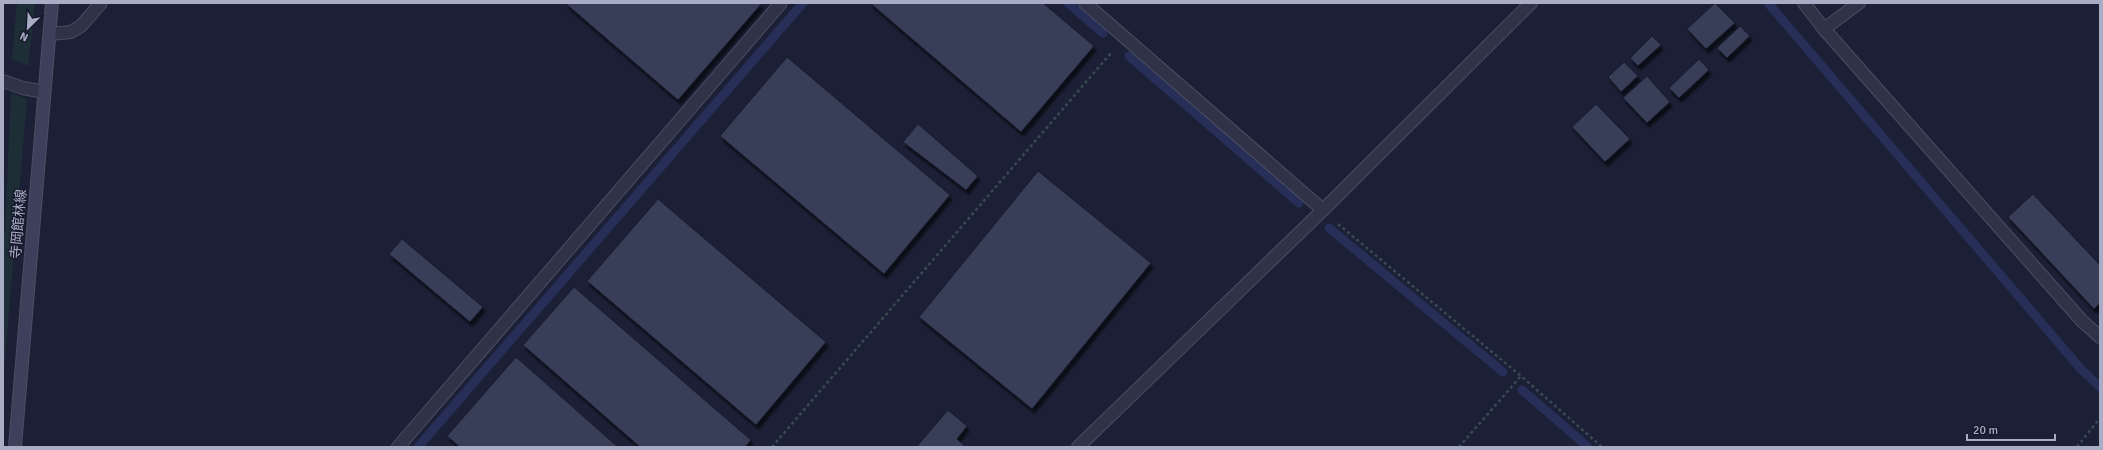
<svg xmlns="http://www.w3.org/2000/svg" width="2103" height="450" font-family="Signika,'Noto Sans JP',sans-serif">
  <style>
    .green { fill: #1e2e37 }
    .lines { fill: none; stroke-linecap: round; stroke-linejoin: round }
    .stream { stroke: #272e57; stroke-width: 9 }
    .building { fill: #383d58; stroke: #181b2d; filter: url(#shadow) }
    .service-casing { stroke: #4b4e62; stroke-width: 14 }
    .minor-casing { stroke: #4b4e62; stroke-width: 14 }
    .secondary-casing { stroke: #4b4e62; stroke-width: 14 }
    .path { stroke: #394952; stroke-width: 2.5; stroke-dasharray: 3 3; stroke-linecap: butt }
    .service { stroke: #303347; stroke-width: 12 }
    .minor { stroke: #303347; stroke-width: 12 }
    .secondary { stroke: #3d405a; stroke-width: 12 }
    .labels { text-anchor: middle; stroke-width: 3; stroke-linejoin: round; paint-order: stroke }
    .street-label { font-size: 14px; fill: #a9acc5; stroke: #16192b }
  </style>
  <defs>
    <filter id="shadow"><feDropShadow dx="2.5" dy="4.5" stdDeviation="1" flood-color="#0009"/></filter>
  </defs>
  <rect width="100%" height="100%" fill="#1c2036"/>
  <g class="green">
    <polygon points="17,3 35,3 28,66 12,59"/>
    <polygon points="11,92 27,100 3,382 3,236 5,233"/>
  </g>
  <g class="lines">
    <g class="stream">
      <polyline points="1068,3 1103,33"/>
      <polyline points="1768,3 2080,368 2100,387"/>
      <polyline points="1129,56 1299,203"/>
      <polyline points="1329,228 1503,372"/>
      <polyline points="1522,390 1588,447"/>
      <polyline points="418,447 803,3"/>
    </g>
  </g>
  <g class="building">
    <polygon points="565,3 762,3 678,100"/>
    <polygon points="870,3 1043,3 1094,46 1021,132"/>
    <polygon points="1715,3 1735,23 1706,49 1687,29"/>
    <polygon points="1740,26 1750,36 1727,58 1717,48"/>
    <polygon points="1652,36 1661,45 1638,66 1630,58"/>
    <polygon points="787,57 950,195 884,274 720,136"/>
    <polygon points="1699,59 1709,70 1679,98 1669,88"/>
    <polygon points="1624,62 1638,76 1621,92 1608,77"/>
    <polygon points="1647,76 1670,102 1647,123 1623,98"/>
    <polygon points="1596,104 1630,139 1605,162 1572,127"/>
    <polygon points="918,124 978,176 966,190 903,142"/>
    <polygon points="1038,171 1151,263 1032,409 919,317"/>
    <polygon points="2033,194 2100,265 2100,303 2094,309 2008,217"/>
    <polygon points="658,199 826,342 756,425 587,281"/>
    <polygon points="402,239 483,307 470,322 389,254"/>
    <polygon points="574,287 751,440 745,447 640,447 523,345"/>
    <polygon points="516,357 618,447 460,447 447,436"/>
    <polygon points="948,410 967,426 957,439 966,447 920,447 918,445"/>
  </g>
  <g class="lines">
    <defs>
      <g id="service">
        <polyline points="1085,3 1323,210"/>
        <polyline points="1824,29 1859,3"/>
        <polyline points="50,34 71,32 81,26 101,3"/>
        <polyline points="3,81 23,88 44,92"/>
        <polyline points="398,447 781,3"/>
      </g>
      <g id="minor">
        <polyline points="1804,3 1824,29 2082,321 2100,337"/>
        <polyline points="1078,447 1323,210 1531,3"/>
      </g>
      <polyline id="secondary" points="15,447 52,3"/>
    </defs>
    <use href="#service" class="service-casing"/>
    <use href="#minor" class="minor-casing"/>
    <use href="#secondary" class="secondary-casing"/>
    <g class="path">
      <polyline points="1338,224 1521,376 1602,447"/>
      <polyline points="772,447 1111,53"/>
      <polyline points="1459,447 1521,376"/>
      <polyline points="2077,447 2100,418"/>
    </g>
    <use href="#service" class="service"/>
    <use href="#minor" class="minor"/>
    <use href="#secondary" class="secondary"/>
  </g>
  <g class="labels">
    <g class="street-label">
      <text transform="translate(18 224) rotate(-85)" y="5">寺岡館林線</text>
    </g>
  </g>
  <rect width="2103" height="450" fill="none" stroke="#a9acc5" stroke-width="8"/>
  <g transform="translate(28 28) rotate(204)" stroke="#16192b" stroke-width="3" paint-order="stroke">
  <path d="M0-3L7 15L0 10L-7 15Z" fill="#a9acc5"/>
  <text y="-6" font-size="11" font-weight="bold" text-anchor="middle" fill="#a9acc5">N</text>
  </g>
  <path d="M1967 434v6h88v-6" fill="none" stroke="#a9acc5" stroke-width="2"/>
  <text x="1973" y="434" font-size="12" fill="#a9acc5" stroke="#16192b" stroke-width="3" paint-order="stroke">20 m</text>
</svg>
